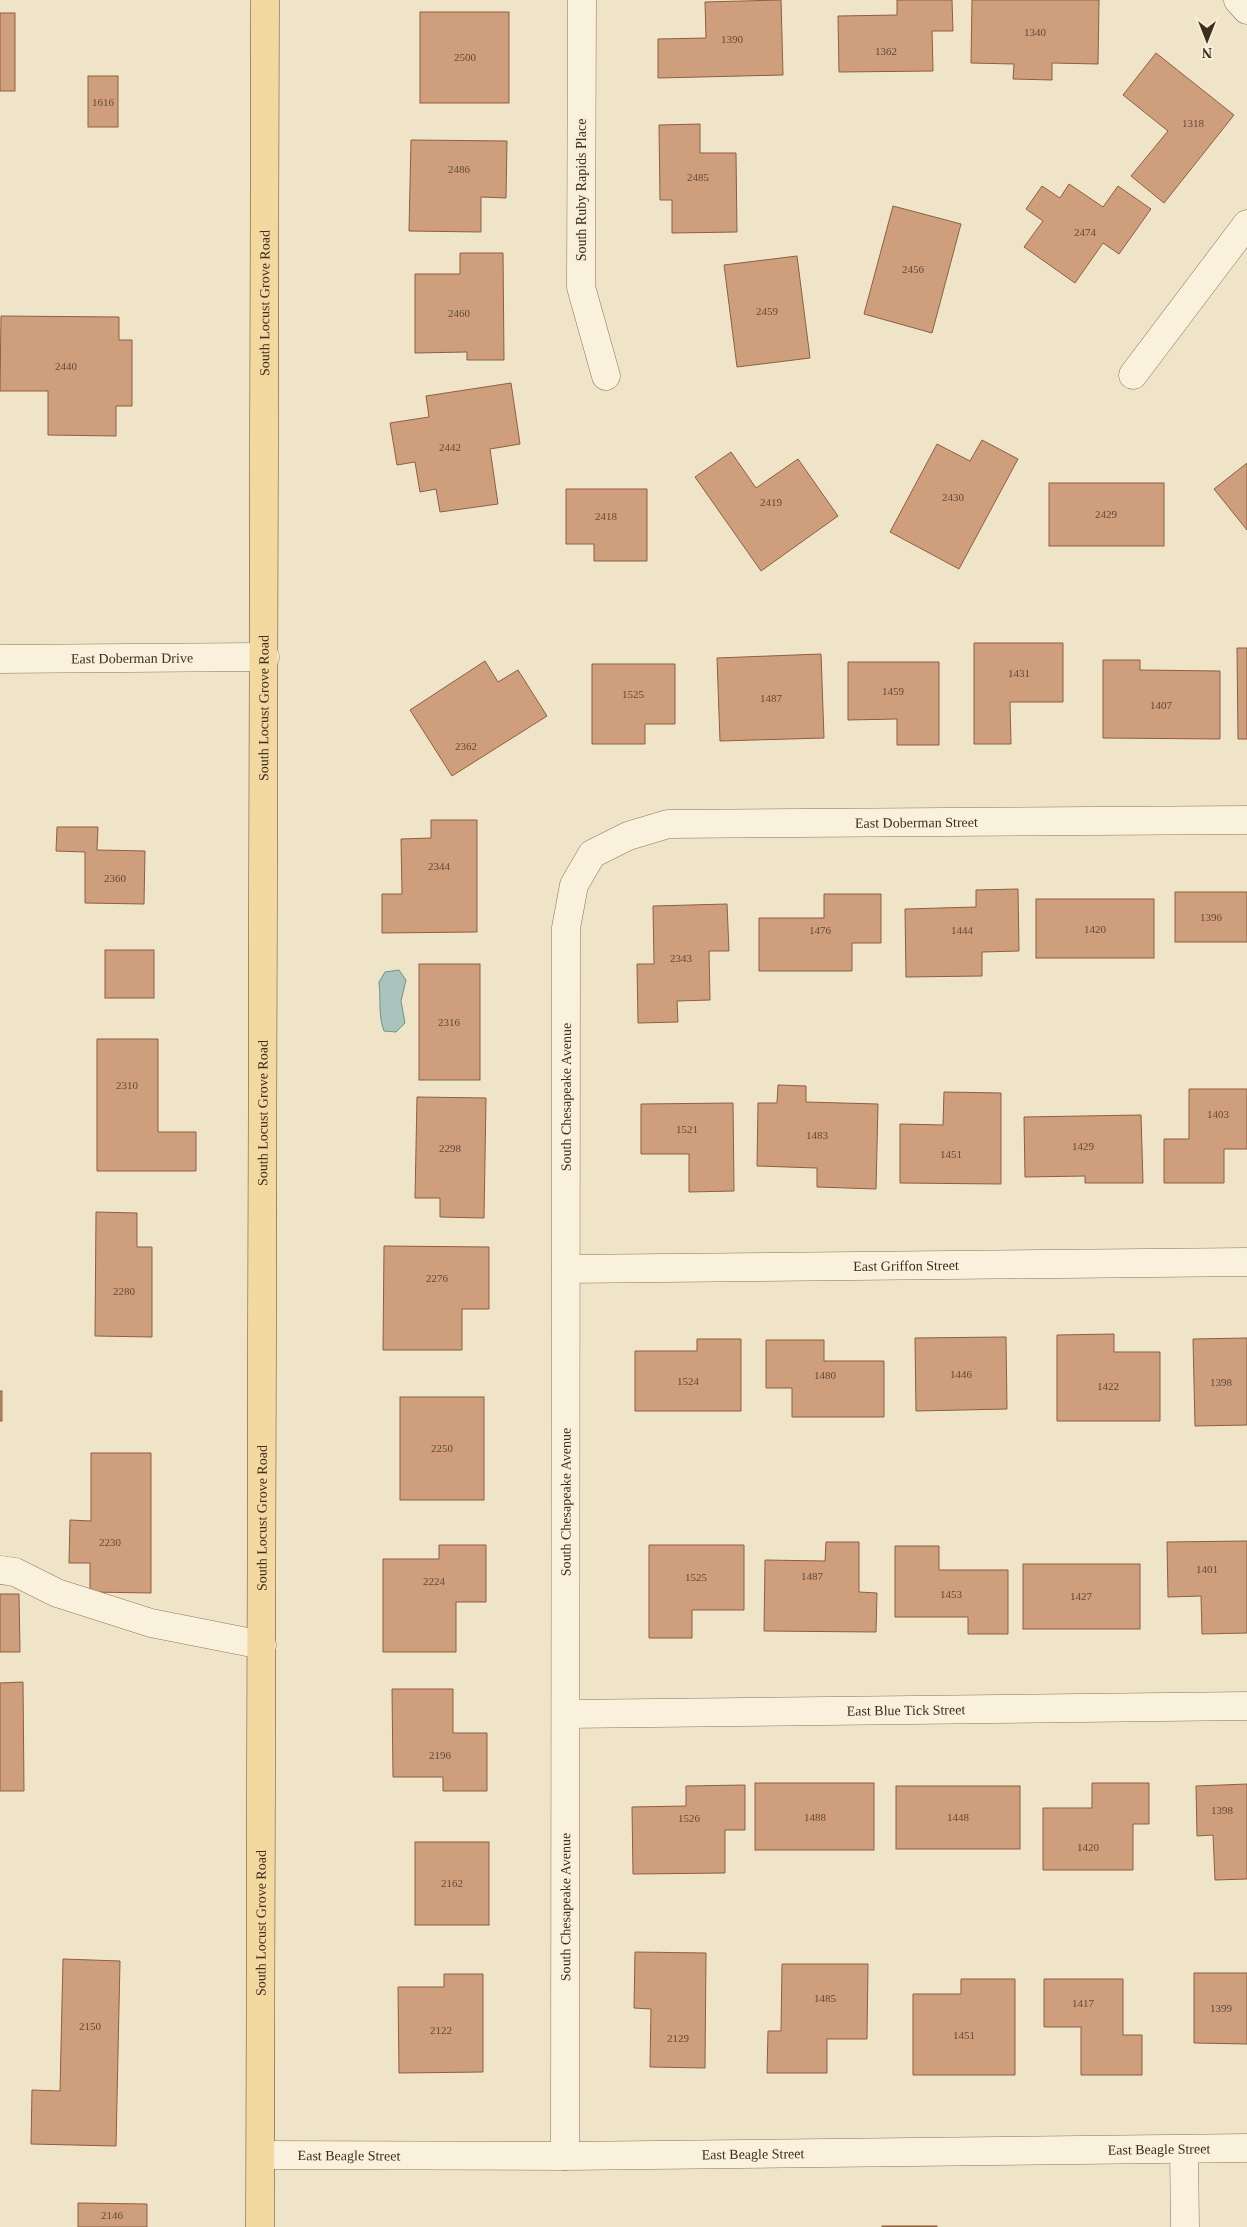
<svg xmlns="http://www.w3.org/2000/svg" width="1247" height="2227" font-family="Georgia,serif">
  <style>
    .water { fill: #a9c4bc; stroke: #6f938a }
    .building { fill: #cf9f7d; stroke: #8d5f41 }
    .lines { fill: none; stroke-linecap: round; stroke-linejoin: round }
    .minor-casing { stroke: #8d765c; stroke-width: 29 }
    .major-casing { stroke: #5b4430; stroke-width: 29 }
    .minor { stroke: #faf1dc; stroke-width: 28 }
    .major { stroke: #f3d9a0; stroke-width: 28 }
    .labels { text-anchor: middle; stroke-width: 5; stroke-linejoin: round; paint-order: stroke }
    .number-label { font-size: 11px; fill: #624a37 }
    .street-label { font-size: 14px; fill: #3d2e20; stroke: #f7eed8 }
  </style>
  <rect width="100%" height="100%" fill="#f0e4c8"/>
  <path class="water" d="M399 970 406 980 401 1001 405 1023 396 1032 384 1031C378 1015 381 999 379 982L385 972Z"/>
  <g class="building">
    <polygon points="781,0 783,75 658,78 658,39 706,38 705,2"/>
    <polygon points="897,0 952,0 953,31 932,31 933,71 839,72 838,16 897,15"/>
    <polygon points="972,0 1099,0 1098,64 1052,63 1052,80 1013,79 1014,64 971,63"/>
    <rect x="420" y="12" width="89" height="91"/>
    <rect x="0" y="13" width="15" height="78"/>
    <polygon points="1156,53 1234,115 1164,203 1131,176 1168,131 1123,95"/>
    <rect x="88" y="76" width="30" height="51"/>
    <polygon points="700,124 700,153 736,153 737,232 672,233 672,200 660,200 659,125"/>
    <polygon points="411,140 507,141 506,198 481,197 481,232 409,231"/>
    <polygon points="1069,184 1103,207 1118,186 1151,209 1119,254 1103,243 1075,283 1024,247 1043,221 1026,209 1042,186 1060,198"/>
    <polygon points="893,206 961,224 932,333 864,314"/>
    <polygon points="460,253 503,253 504,360 467,360 467,352 415,353 415,274 460,274"/>
    <polygon points="797,256 810,358 737,367 724,265"/>
    <polygon points="1,316 119,317 119,340 132,340 132,406 116,406 116,436 48,435 48,391 0,391"/>
    <polygon points="511,383 520,444 490,449 498,504 440,512 436,489 420,492 415,462 397,465 390,423 429,417 426,396"/>
    <polygon points="982,440 1018,459 959,569 890,532 937,444 970,461"/>
    <polygon points="731,452 756,488 798,459 838,516 761,571 695,477"/>
    <polygon points="1247,463 1247,530 1214,489"/>
    <rect x="1049" y="483" width="115" height="63"/>
    <polygon points="566,489 647,489 647,561 594,561 594,544 566,544"/>
    <polygon points="974,643 1063,643 1063,702 1010,702 1011,744 974,744"/>
    <polygon points="1237,648 1247,648 1247,739 1238,739"/>
    <polygon points="821,654 824,738 720,741 717,658"/>
    <polygon points="1103,660 1140,660 1140,670 1220,671 1220,739 1103,738"/>
    <polygon points="485,661 498,682 518,670 547,716 452,776 410,710"/>
    <polygon points="848,662 939,662 939,745 897,745 897,719 848,720"/>
    <polygon points="592,664 675,664 675,724 645,724 645,744 592,744"/>
    <polygon points="431,820 477,820 477,932 382,933 382,894 402,894 401,839 431,838"/>
    <polygon points="57,827 98,827 97,850 145,851 144,904 85,903 85,852 56,851"/>
    <polygon points="1018,889 1019,951 982,952 982,976 906,977 905,909 976,907 976,890"/>
    <rect x="1175" y="892" width="72" height="50"/>
    <polygon points="824,894 881,894 881,943 852,943 852,971 759,971 759,918 824,918"/>
    <rect x="1036" y="899" width="118" height="59"/>
    <polygon points="727,904 729,951 709,951 710,1000 677,1001 678,1022 638,1023 637,964 654,964 653,906"/>
    <rect x="105" y="950" width="49" height="48"/>
    <rect x="419" y="964" width="61" height="116"/>
    <polygon points="97,1039 158,1039 158,1132 196,1132 196,1171 97,1171"/>
    <polygon points="778,1085 806,1086 806,1102 878,1104 876,1189 817,1187 817,1168 757,1166 758,1103 777,1103"/>
    <polygon points="1189,1089 1247,1089 1247,1149 1224,1149 1224,1183 1164,1183 1164,1139 1189,1139"/>
    <polygon points="944,1092 1001,1093 1001,1184 900,1183 900,1124 943,1125"/>
    <polygon points="417,1097 486,1098 484,1218 440,1217 440,1198 415,1198"/>
    <polygon points="733,1103 734,1191 689,1192 689,1154 641,1154 641,1104"/>
    <polygon points="1141,1115 1143,1183 1085,1183 1085,1176 1025,1177 1024,1117"/>
    <polygon points="96,1212 137,1213 137,1247 152,1247 152,1337 95,1336"/>
    <polygon points="384,1246 489,1247 489,1309 462,1309 462,1350 383,1350"/>
    <polygon points="1114,1334 1114,1352 1160,1352 1160,1421 1057,1421 1057,1335"/>
    <polygon points="1006,1337 1007,1409 916,1411 915,1338"/>
    <polygon points="1247,1338 1247,1425 1195,1426 1193,1339"/>
    <polygon points="697,1339 741,1339 741,1411 635,1411 635,1351 697,1351"/>
    <polygon points="766,1340 824,1340 824,1361 884,1361 884,1417 792,1417 792,1388 766,1388"/>
    <rect x="0" y="1391" width="2" height="30"/>
    <rect x="400" y="1397" width="84" height="103"/>
    <polygon points="91,1453 151,1453 151,1593 90,1592 90,1563 69,1563 70,1520 91,1521"/>
    <polygon points="1247,1541 1247,1633 1202,1634 1201,1596 1168,1597 1167,1542"/>
    <polygon points="826,1542 859,1542 859,1592 877,1593 876,1632 764,1631 765,1560 825,1561"/>
    <polygon points="439,1545 486,1545 486,1602 456,1602 456,1652 383,1652 383,1559 439,1559"/>
    <polygon points="649,1545 744,1545 744,1610 692,1610 692,1638 649,1638"/>
    <polygon points="895,1546 939,1546 939,1570 1008,1570 1008,1634 968,1634 968,1617 895,1617"/>
    <rect x="1023" y="1564" width="117" height="65"/>
    <polygon points="0,1594 19,1594 20,1652 0,1652"/>
    <polygon points="23,1682 24,1791 0,1791 0,1683"/>
    <polygon points="392,1689 453,1689 453,1733 487,1733 487,1791 443,1791 443,1777 393,1777"/>
    <rect x="755" y="1783" width="119" height="67"/>
    <polygon points="1092,1783 1149,1783 1149,1824 1133,1824 1133,1870 1043,1870 1043,1808 1092,1808"/>
    <polygon points="1247,1784 1247,1879 1215,1880 1213,1835 1197,1836 1196,1786"/>
    <polygon points="745,1785 745,1830 725,1830 725,1873 633,1874 632,1807 686,1806 686,1786"/>
    <rect x="896" y="1786" width="124" height="63"/>
    <rect x="415" y="1842" width="74" height="83"/>
    <polygon points="635,1952 706,1953 705,2068 650,2067 651,2009 634,2008"/>
    <polygon points="63,1959 120,1961 116,2146 31,2144 32,2090 60,2091"/>
    <polygon points="782,1964 868,1964 867,2039 827,2039 827,2073 767,2073 768,2031 781,2031"/>
    <polygon points="1194,1973 1247,1973 1247,2044 1194,2043"/>
    <polygon points="444,1974 483,1974 483,2072 399,2073 398,1987 444,1987"/>
    <polygon points="961,1979 1015,1979 1015,2075 913,2075 913,1994 961,1994"/>
    <polygon points="1044,1979 1123,1979 1123,2035 1142,2035 1142,2075 1081,2075 1081,2027 1044,2027"/>
    <polygon points="78,2203 147,2204 147,2227 78,2227"/>
    <rect x="882" y="2226" width="55" height="1"/>
  </g>
  <g class="lines">
    <defs>
      <g id="minor">
        <polyline points="582,0 581,287 606,376"/>
        <polyline points="1238,0 1247,10"/>
        <polyline points="1133,375 1247,224"/>
        <path id="s1" d="M0 659 265 657"/>
        <path id="s2" d="M566 1269 1247 1262"/>
        <polyline points="0,1570 15,1572 57,1593 151,1623 262,1645"/>
        <path id="s3" d="M566 1714 1247 1706"/>
        <polyline points="1184,2149 1185,2227"/>
        <path id="s4" d="M261 2155 565 2156 1247 2148"/>
        <path id="s5" d="M565 2156 566 928 574 885 592 854 628 836 668 824 1247 820"/>
      </g>
      <g id="major">
        <path id="s6" d="M260 2227 265 0"/>
      </g>
    </defs>
    <use href="#minor" class="minor-casing"/>
    <use href="#major" class="major-casing"/>
    <use href="#minor" class="minor"/>
    <use href="#major" class="major"/>
  </g>
  <g class="labels">
    <g class="number-label">
      <text x="1035" y="36">1340</text>
      <text x="732" y="43">1390</text>
      <text x="886" y="55">1362</text>
      <text x="465" y="61">2500</text>
      <text x="103" y="106">1616</text>
      <text x="1193" y="127">1318</text>
      <text x="459" y="173">2486</text>
      <text x="698" y="181">2485</text>
      <text x="1085" y="236">2474</text>
      <text x="913" y="273">2456</text>
      <text x="767" y="315">2459</text>
      <text x="459" y="317">2460</text>
      <text x="66" y="370">2440</text>
      <text x="450" y="451">2442</text>
      <text x="953" y="501">2430</text>
      <text x="771" y="506">2419</text>
      <text x="1106" y="518">2429</text>
      <text x="606" y="520">2418</text>
      <text x="1019" y="677">1431</text>
      <text x="893" y="695">1459</text>
      <text x="633" y="698">1525</text>
      <text x="771" y="702">1487</text>
      <text x="1161" y="709">1407</text>
      <text x="466" y="750">2362</text>
      <text x="439" y="870">2344</text>
      <text x="115" y="882">2360</text>
      <text x="1211" y="921">1396</text>
      <text x="1095" y="933">1420</text>
      <text x="820" y="934">1476</text>
      <text x="962" y="934">1444</text>
      <text x="681" y="962">2343</text>
      <text x="449" y="1026">2316</text>
      <text x="127" y="1089">2310</text>
      <text x="1218" y="1118">1403</text>
      <text x="687" y="1133">1521</text>
      <text x="817" y="1139">1483</text>
      <text x="1083" y="1150">1429</text>
      <text x="450" y="1152">2298</text>
      <text x="951" y="1158">1451</text>
      <text x="437" y="1282">2276</text>
      <text x="124" y="1295">2280</text>
      <text x="961" y="1378">1446</text>
      <text x="825" y="1379">1480</text>
      <text x="688" y="1385">1524</text>
      <text x="1221" y="1386">1398</text>
      <text x="1108" y="1390">1422</text>
      <text x="442" y="1452">2250</text>
      <text x="110" y="1546">2230</text>
      <text x="1207" y="1573">1401</text>
      <text x="812" y="1580">1487</text>
      <text x="696" y="1581">1525</text>
      <text x="434" y="1585">2224</text>
      <text x="951" y="1598">1453</text>
      <text x="1081" y="1600">1427</text>
      <text x="440" y="1759">2196</text>
      <text x="1222" y="1814">1398</text>
      <text x="815" y="1821">1488</text>
      <text x="958" y="1821">1448</text>
      <text x="689" y="1822">1526</text>
      <text x="1088" y="1851">1420</text>
      <text x="452" y="1887">2162</text>
      <text x="825" y="2002">1485</text>
      <text x="1083" y="2007">1417</text>
      <text x="1221" y="2012">1399</text>
      <text x="90" y="2030">2150</text>
      <text x="441" y="2034">2122</text>
      <text x="964" y="2039">1451</text>
      <text x="678" y="2042">2129</text>
      <text x="112" y="2219">2146</text>
    </g>
    <g class="street-label">
      <text transform="translate(581 190) rotate(-90)" y="5">South Ruby Rapids Place</text>
      <text dy="5" stroke="none"><textPath href="#s6" startOffset="1924">South Locust Grove Road</textPath></text>
      <text dy="5" stroke="none"><textPath href="#s1" startOffset="132">East Doberman Drive</textPath></text>
      <text dy="5" stroke="none"><textPath href="#s6" startOffset="1519">South Locust Grove Road</textPath></text>
      <text dy="5" stroke="none"><textPath href="#s5" startOffset="1638">East Doberman Street</textPath></text>
      <text dy="5" stroke="none"><textPath href="#s5" startOffset="1059">South Chesapeake Avenue</textPath></text>
      <text dy="5" stroke="none"><textPath href="#s6" startOffset="1114">South Locust Grove Road</textPath></text>
      <text dy="5" stroke="none"><textPath href="#s2" startOffset="340">East Griffon Street</textPath></text>
      <text dy="5" stroke="none"><textPath href="#s5" startOffset="654">South Chesapeake Avenue</textPath></text>
      <text dy="5" stroke="none"><textPath href="#s6" startOffset="709">South Locust Grove Road</textPath></text>
      <text dy="5" stroke="none"><textPath href="#s3" startOffset="340">East Blue Tick Street</textPath></text>
      <text dy="5" stroke="none"><textPath href="#s5" startOffset="249">South Chesapeake Avenue</textPath></text>
      <text dy="5" stroke="none"><textPath href="#s6" startOffset="304">South Locust Grove Road</textPath></text>
      <text dy="5" stroke="none"><textPath href="#s4" startOffset="898">East Beagle Street</textPath></text>
      <text dy="5" stroke="none"><textPath href="#s4" startOffset="492">East Beagle Street</textPath></text>
      <text dy="5" stroke="none"><textPath href="#s4" startOffset="88">East Beagle Street</textPath></text>
    </g>
  </g>
  <g transform="translate(1207 40) rotate(180)" stroke="#f7eed8" stroke-width="4" paint-order="stroke">
  <path d="M0-4L9 19L0 12L-9 19Z" fill="#3d2e20"/>
  <text y="-8" font-size="14" font-weight="bold" text-anchor="middle" fill="#3d2e20">N</text>
  </g>
</svg>
